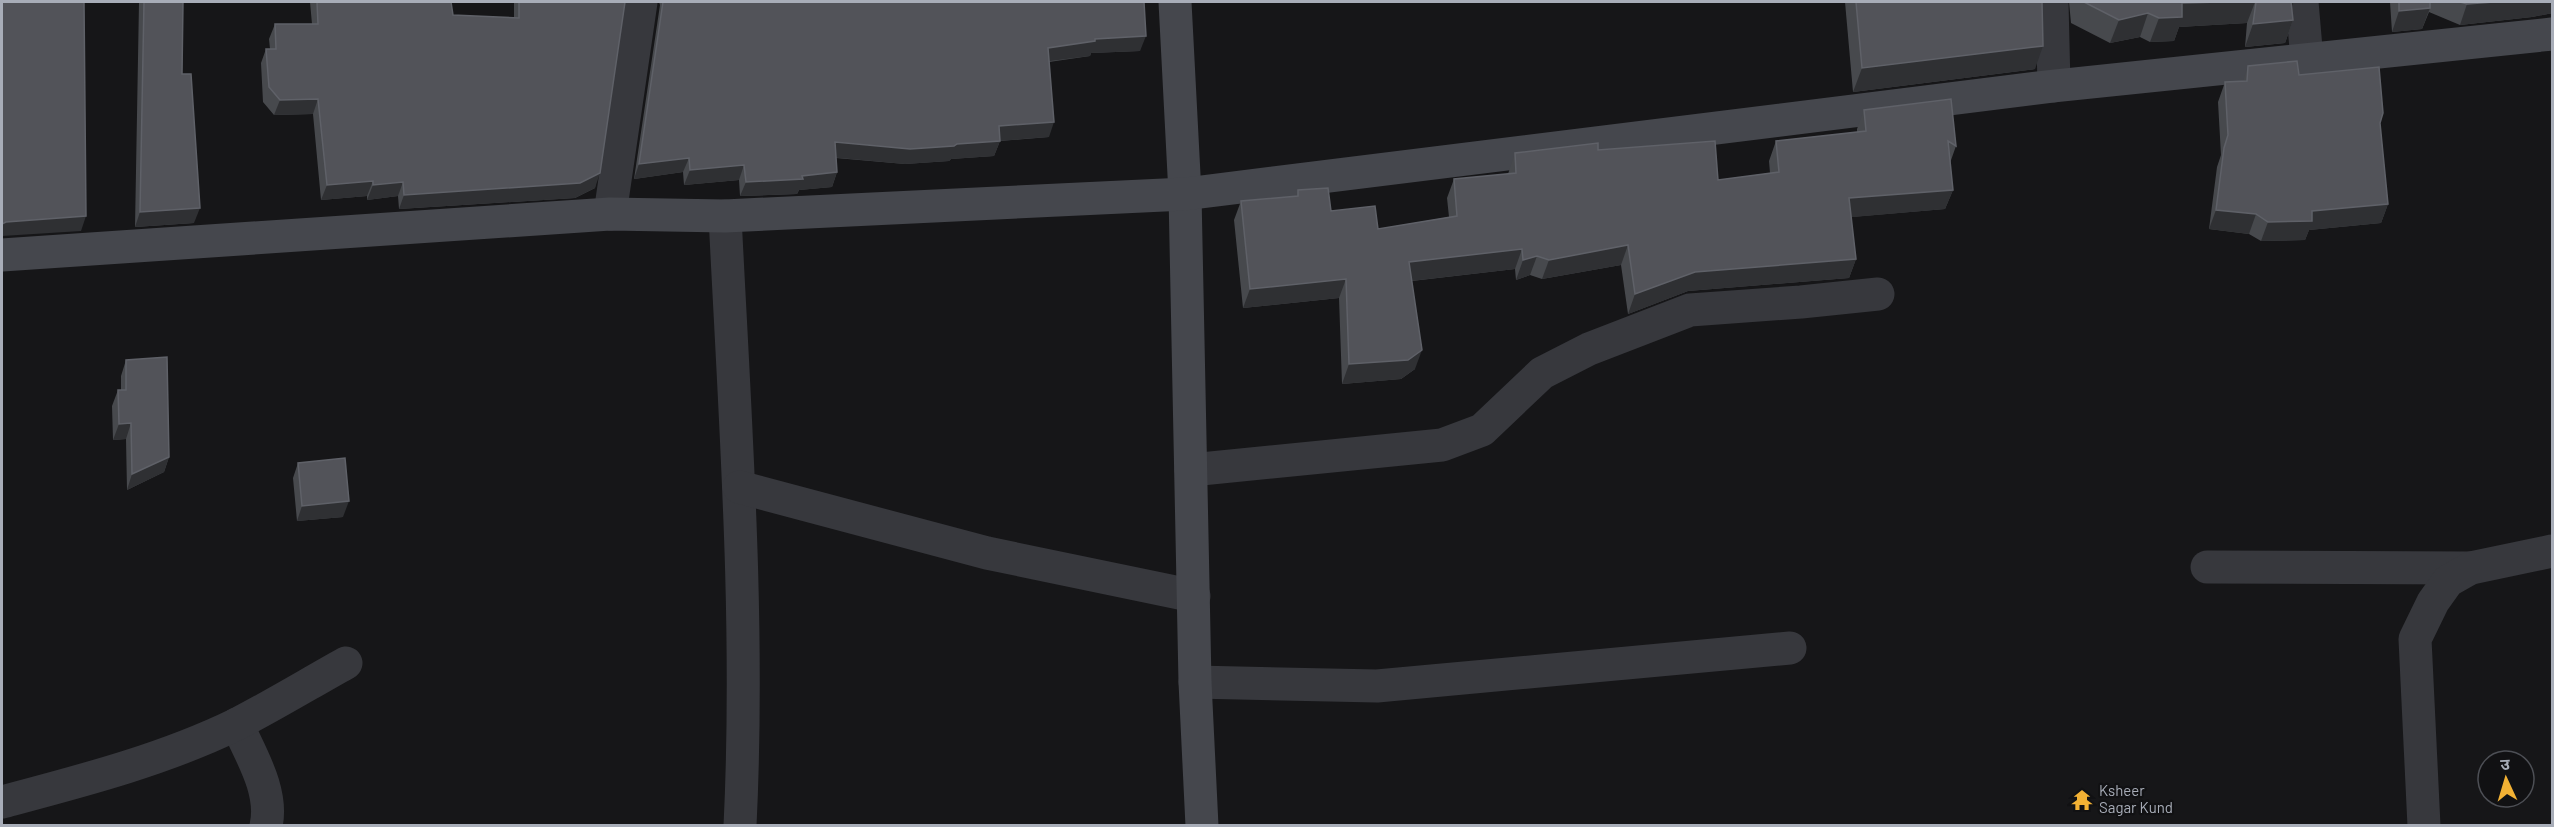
<svg xmlns="http://www.w3.org/2000/svg" width="2554" height="827" font-family="Barlow,'Noto Sans Devanagari',sans-serif">
  <style>
    .lines { fill: none; stroke-linecap: round; stroke-linejoin: round }
    .street { stroke: #37383d; stroke-width: 33 }
    .secondary { stroke: #45474d; stroke-width: 33 }
    .wall { fill: #47494d }
    .shaded-wall { fill: #2f3033 }
    .building { fill: #525359; stroke: #5f6168; stroke-width: 1.5 }
    .labels { text-anchor: middle; stroke-width: 4.5; stroke-linejoin: round; paint-order: stroke }
    .poi-label { font-size: 15px; fill: #a8adb8; stroke: #111113; text-anchor: start }
  </style>
  <rect width="100%" height="100%" fill="#161618"/>
  <g class="lines">
    <g class="street">
      <polyline points="2052,2 2054,86"/>
      <polyline points="2302,2 2307,60"/>
      <polyline points="610,214 641,2"/>
      <path d="M725 216C735 419 750 623 740 826"/>
      <polyline points="1191,470 1442,445 1482,430 1542,373 1589,349 1690,310 1801,302 1878,294"/>
      <polyline points="739,487 987,553 1194,596"/>
      <polyline points="2207,567 2471,568"/>
      <polyline points="1195,682 1377,686 1790,648"/>
      <path d="M237 724C250 754 274 791 266 826"/>
      <path d="M2 802C81 781 163 760 237 724 274 705 310 683 346 663"/>
      <polyline points="2424,826 2415,639 2433,602 2448,581 2471,568 2552,551"/>
    </g>
    <g class="secondary">
      <polyline points="1175,2 1185,194 1195,682 1202,826"/>
      <polyline points="2,255 610,214 725,216 1185,194 2054,86 2552,34"/>
    </g>
  </g>
  <g class="wall">
    <polygon points="139,2 183,2 182,74 194,223 135,227"/>
    <polygon points="310,2 451,2 453,15 514,18 514,2 625,2 595,188 575,198 399,209 398,196 367,200 367,196 321,200 313,114 274,115 263,102 261,63 266,49 270,49 269,39 275,24 312,24"/>
    <polygon points="659,2 1144,2 1140,51 1091,53 1090,56 1049,62 1049,137 1000,141 994,156 951,159 949,161 905,164 836,158 837,172 832,187 799,190 797,194 740,196 739,180 684,185 683,172 634,179 660,5"/>
    <polygon points="1845,2 2042,2 2035,69 1853,92"/>
    <polygon points="2069,2 2294,2 2292,7 2293,20 2285,43 2245,47 2247,23 2179,27 2174,41 2150,42 2140,37 2110,43 2071,23"/>
    <polygon points="2390,2 2553,2 2553,13 2532,17 2460,25 2429,12 2422,29 2392,32"/>
    <polygon points="2248,66 2299,75 2380,123 2388,204 2381,223 2309,230 2305,240 2261,241 2249,234 2209,229 2217,167 2221,155 2218,102 2225,82 2243,81"/>
    <polygon points="1951,99 1956,146 1950,163 1953,190 1945,209 1851,217 1856,259 1849,278 1688,291 1628,314 1621,265 1542,279 1530,275 1516,280 1515,269 1412,281 1415,369 1401,379 1342,384 1339,298 1243,308 1234,220 1241,201 1296,196 1298,190 1331,211 1378,229 1449,217 1447,198 1454,179 1508,174 1515,153 1598,150 1718,180 1770,173 1769,161 1776,141 1857,132 1857,129 1864,110"/>
    <polygon points="126,360 169,457 164,472 127,490 126,439 113,440 112,406 118,390 121,390 121,376"/>
    <polygon points="298,463 343,517 297,521 293,478"/>
  </g>
  <g class="shaded-wall">
    <polygon points="2220,2 2255,2 2247,23 2179,27 2174,41 2150,42 2159,18 2182,3"/>
    <polygon points="2291,2 2294,2 2287,20 2293,20 2285,43 2245,47 2253,24"/>
    <polygon points="2494,2 2553,2 2553,13 2532,17 2460,25 2467,4"/>
    <polygon points="2430,8 2422,29 2392,32 2399,11"/>
    <polygon points="2148,13 2140,37 2110,43 2119,20"/>
    <polygon points="1146,36 1140,51 1091,53 1090,56 1042,62 1048,48 1095,39"/>
    <polygon points="2043,46 2035,69 1853,92 1862,68"/>
    <polygon points="318,99 313,114 274,115 280,100"/>
    <polygon points="1054,122 1049,137 997,141 1000,141 994,156 951,159 949,161 905,164 829,157 835,142 957,144 999,126"/>
    <polygon points="689,158 683,172 634,179 639,164"/>
    <polygon points="744,165 739,180 684,185 690,170"/>
    <polygon points="837,172 832,187 799,190 797,194 740,196 746,182"/>
    <polygon points="600,173 595,188 575,198 399,209 404,195"/>
    <polygon points="373,181 367,196 321,200 327,185"/>
    <polygon points="403,182 398,196 367,200 373,185"/>
    <polygon points="1953,190 1945,209 1842,218 1849,198"/>
    <polygon points="2388,204 2381,223 2309,230 2305,240 2261,241 2268,222 2312,211"/>
    <polygon points="200,208 194,223 135,227 140,212"/>
    <polygon points="2216,210 2256,214 2249,234 2209,229"/>
    <polygon points="86,216 81,231 2,236 2,224 6,222"/>
    <polygon points="1628,245 1621,265 1542,279 1549,260"/>
    <polygon points="1522,249 1515,269 1402,282 1409,262"/>
    <polygon points="1537,256 1530,275 1516,280 1523,260"/>
    <polygon points="1856,259 1849,278 1688,291 1628,314 1635,294 1695,272"/>
    <polygon points="1346,279 1339,298 1243,308 1250,289"/>
    <polygon points="1422,350 1415,369 1401,379 1342,384 1349,364"/>
    <polygon points="131,423 126,439 113,440 119,424"/>
    <polygon points="169,457 164,472 127,490 132,474"/>
    <polygon points="349,501 343,517 297,521 302,506"/>
  </g>
  <g class="building">
    <polygon points="2,2 84,2 86,216 6,222 2,224"/>
    <polygon points="144,2 183,2 182,74 191,74 200,208 140,212"/>
    <polygon points="317,2 451,2 453,15 519,18 519,2 625,2 600,173 580,183 404,195 403,182 373,185 373,181 327,185 318,99 280,100 269,87 266,49 276,49 275,24 318,24"/>
    <polygon points="663,2 1144,2 1146,36 1095,39 1095,41 1048,48 1054,122 999,126 1000,141 957,144 954,146 910,149 835,142 837,172 802,176 803,179 746,182 744,165 690,170 689,158 639,164"/>
    <polygon points="1856,2 2042,2 2043,46 1862,68"/>
    <polygon points="2084,2 2220,2 2182,3 2182,17 2159,18 2148,13 2119,20"/>
    <polygon points="2256,2 2293,2 2291,2 2293,20 2253,24"/>
    <polygon points="2399,2 2430,2 2430,8 2399,11"/>
    <polygon points="2460,2 2494,2 2467,4"/>
    <polygon points="2297,61 2299,75 2379,67 2383,113 2380,123 2388,204 2312,211 2312,221 2268,222 2256,214 2216,210 2224,148 2228,135 2225,82 2247,81 2248,66"/>
    <polygon points="1951,99 1956,146 1948,141 1953,190 1849,198 1856,259 1695,272 1635,294 1628,245 1549,260 1537,256 1523,260 1522,249 1409,262 1422,350 1408,360 1349,364 1346,279 1250,289 1241,201 1298,196 1298,190 1328,188 1331,211 1375,206 1378,229 1457,216 1454,179 1516,173 1515,153 1598,143 1598,150 1715,141 1718,180 1779,172 1776,141 1866,131 1864,110"/>
    <polygon points="167,357 169,457 132,474 131,423 119,424 118,390 126,390 126,360"/>
    <polygon points="345,458 349,501 302,506 298,463"/>
  </g>
  <defs>
    <symbol id="temple-bare" viewBox="-9 -9 18 18"><path d="M0-6L5-2H3V0L6.5 2.5H4V6H1.5V3h-3V6H-4V2.5H-6.5L-3 0V-2H-5Z" fill="#f2b134" stroke="#111113" stroke-width="2.5" paint-order="stroke"/></symbol>
  </defs>
  <g fill-rule="evenodd">
    <use href="#temple-bare" x="2067" y="785" width="30" height="30"/>
  </g>
  <g class="labels">
    <g class="poi-label">
      <text x="2099" y="796">Ksheer<tspan x="2099" dy="17">Sagar Kund</tspan></text>
    </g>
  </g>
  <rect width="2554" height="827" fill="none" stroke="#a8adb8" stroke-width="6"/>
  <g transform="translate(2506 779) rotate(356)"><circle r="28" fill="#111113" stroke="#4d4f55" stroke-width="1.5"/>
  <path d="M0-4.5L10 22L0 15L-10 22Z" fill="#f2b134"/>
  <text y="-9" font-size="16" font-weight="bold" text-anchor="middle" fill="#a8adb8">उ</text>
  </g>
</svg>
